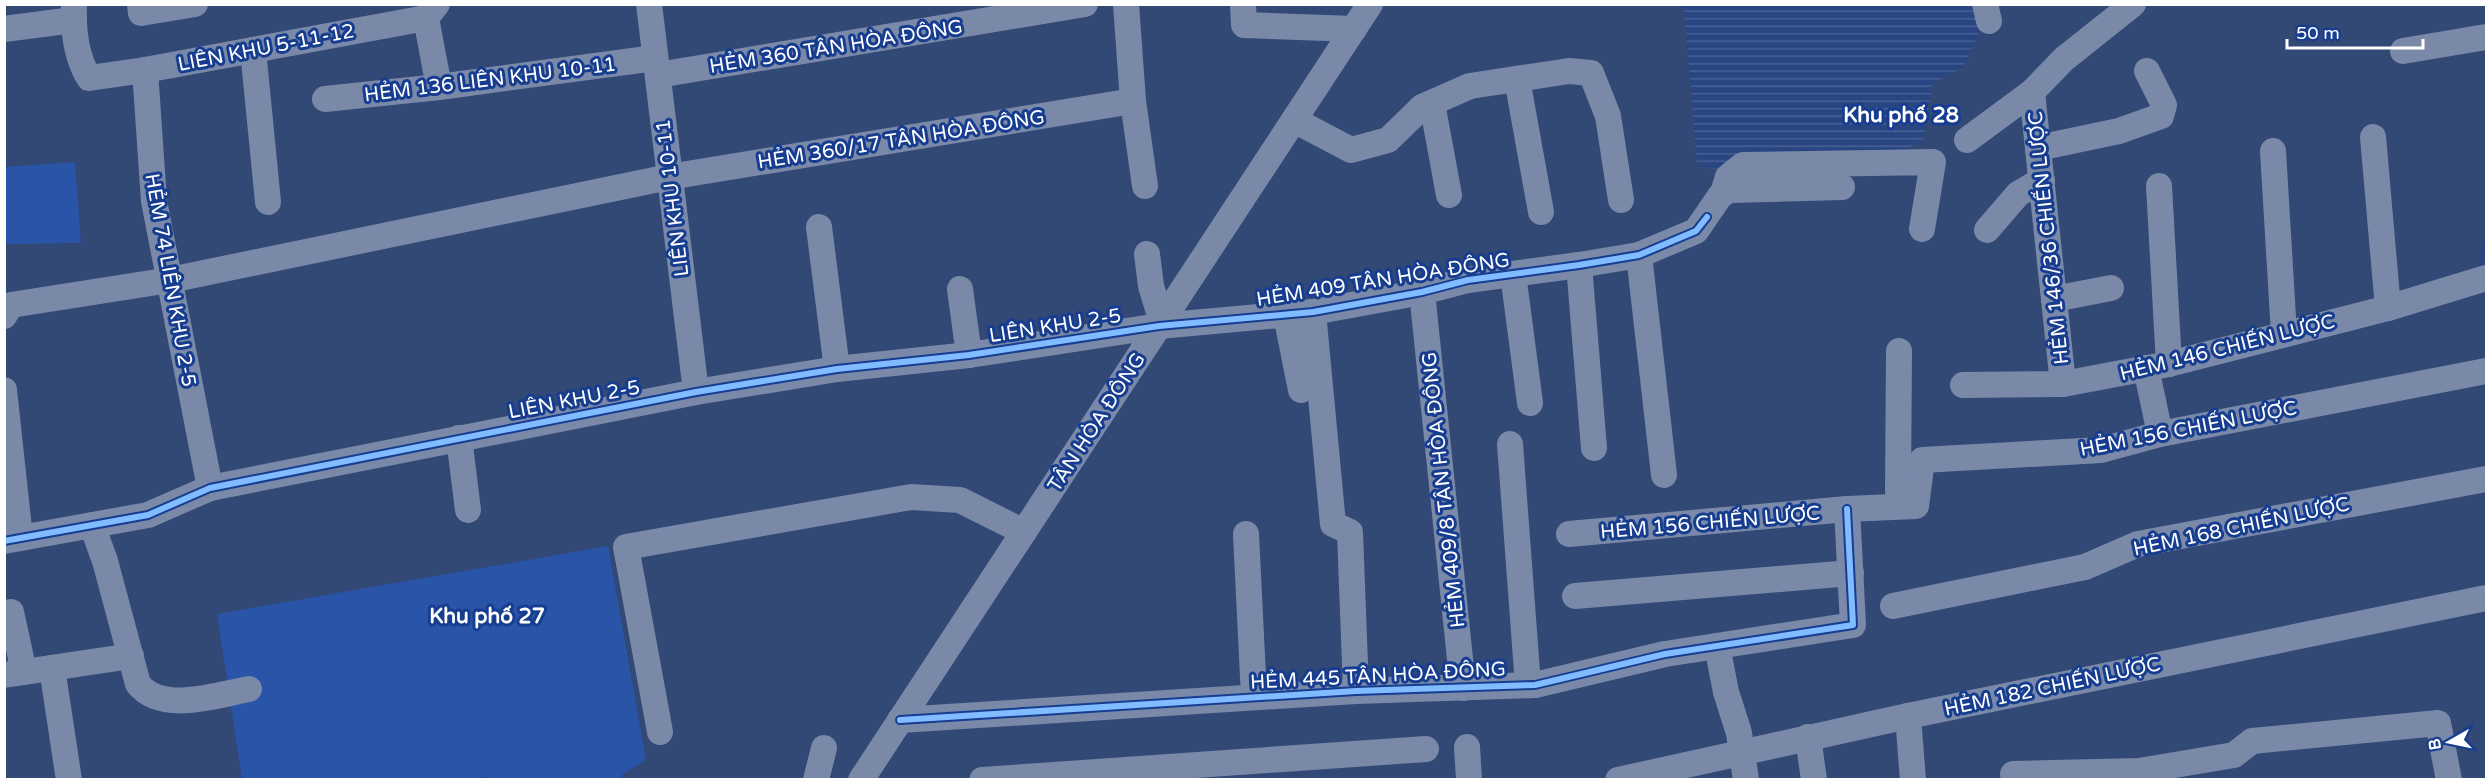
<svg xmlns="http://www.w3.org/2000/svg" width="2491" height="784" font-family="'Varela Round',sans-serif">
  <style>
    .green { fill: #2a54a7 }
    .water { fill: url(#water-rules) }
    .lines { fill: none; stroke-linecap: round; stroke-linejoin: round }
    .stream { stroke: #294582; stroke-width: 5 }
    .minor { stroke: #7a89a8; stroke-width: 26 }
    .cycleway-casing { stroke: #173d90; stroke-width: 10 }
    .cycleway { stroke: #80bcff; stroke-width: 6 }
    .labels { text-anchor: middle; stroke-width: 6; stroke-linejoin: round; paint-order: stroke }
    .street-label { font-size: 20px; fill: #fff; stroke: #173d90 }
    .neighbourhood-label { font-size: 21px; font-weight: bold; fill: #fff; stroke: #173d90 }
  </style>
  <defs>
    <pattern id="water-rules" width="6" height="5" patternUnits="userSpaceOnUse" patternTransform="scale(1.5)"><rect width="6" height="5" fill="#294582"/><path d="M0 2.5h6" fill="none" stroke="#496195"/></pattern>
  </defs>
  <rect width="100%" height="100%" fill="#324875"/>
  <g class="green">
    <polygon points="75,162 81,243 5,244 5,167"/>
    <polygon points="608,546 646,760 622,775 622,780 487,780 486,777 455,780 242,779 217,614"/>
  </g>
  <polygon class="water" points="1684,5 1976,5 1980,31 1963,67 1932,85 1923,141 1901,151 1736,156 1717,169 1697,166"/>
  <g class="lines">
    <g class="stream">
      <polyline points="2481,273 2480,268 2486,240"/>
      <polyline points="2484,285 2486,298"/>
    </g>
    <g class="minor">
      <path d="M74 4C73 29 76 57 89 78L145 70 426 18 437 4"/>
      <polyline points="140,4 141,13 195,4"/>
      <polyline points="649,4 696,392"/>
      <polyline points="1126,4 1133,101 1145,186"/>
      <polyline points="1243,4 1244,25 1354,29"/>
      <polyline points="1985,4 1989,21"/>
      <polyline points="426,18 439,87"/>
      <polyline points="4,29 73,20"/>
      <polyline points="253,50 268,202"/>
      <polyline points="2403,51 2486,37"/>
      <polyline points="145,70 154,201 210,488"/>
      <polyline points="658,75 1085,4"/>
      <polyline points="1517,79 1541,212"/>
      <polyline points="2032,92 2063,384"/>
      <polyline points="325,99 439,87 655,58"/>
      <polyline points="1432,103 1449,195"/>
      <polyline points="1294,120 1351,150 1388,140 1422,107 1470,86 1569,71 1591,73 1608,116 1621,200"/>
      <polyline points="2373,137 2388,308"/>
      <polyline points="1967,140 2032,92 2064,59 2133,4"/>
      <polyline points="2038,148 2119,131 2161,116 2164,105 2147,71"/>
      <polyline points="2273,151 2284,334"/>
      <polyline points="2159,186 2169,364"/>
      <polyline points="1723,193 1728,177 1743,165 1933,162 1922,229"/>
      <polyline points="819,227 837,369"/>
      <polyline points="1987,230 2018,194 2042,180"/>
      <polyline points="1147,254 1151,286 1162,322"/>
      <polyline points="1639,255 1664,475"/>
      <polyline points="1579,265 1594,448"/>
      <polyline points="1513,274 1530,403"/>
      <polyline points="960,289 969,355"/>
      <polyline points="1422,292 1463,688"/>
      <polyline points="2054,299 2111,288"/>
      <polyline points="1313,312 1333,524 1350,532 1356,691"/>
      <polyline points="1286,315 1301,390"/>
      <polyline points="4,316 11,305 170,280 669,177 1133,101"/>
      <polyline points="1899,351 1898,492 1901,506"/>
      <polyline points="2146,368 2160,434"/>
      <polyline points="1963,385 2063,384 2169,364 2388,308 2486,278"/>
      <polyline points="4,390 20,538"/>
      <polyline points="459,438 468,510"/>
      <polyline points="1510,444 1528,685"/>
      <path d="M92 525 105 561 138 684C162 714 217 695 249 689"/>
      <polyline points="1246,534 1254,697"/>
      <polyline points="1569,534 1847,509 1916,506 1922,460 2101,450 2160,434 2486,371"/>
      <polyline points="4,541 148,515 210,488 696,392 837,369 969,355 1159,326 1313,312 1422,292 1468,280 1579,265 1639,255 1696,231 1720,196 1729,190 1842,187"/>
      <polyline points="1575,596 1851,573"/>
      <polyline points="1893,606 2085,567 2138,544 2486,479"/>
      <polyline points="11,612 24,672"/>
      <polyline points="1717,646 1726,692 1739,733 1746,780"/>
      <polyline points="52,668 69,780"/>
      <polyline points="4,675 131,656"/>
      <polyline points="1908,716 1913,780"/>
      <polyline points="900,720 1356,691 1535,685 1665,654 1853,625 1847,509"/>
      <polyline points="660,732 626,547 911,497 960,500 1024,532"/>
      <polyline points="1808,737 1814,780"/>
      <polyline points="1467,747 1469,780"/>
      <polyline points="816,780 824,748"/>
      <polyline points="861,780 1370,4"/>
      <polyline points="982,780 1426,749"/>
      <polyline points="1618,780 1908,716 2486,598"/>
      <polyline points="2014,780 2013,774 2139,771 2234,755 2252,741 2438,723 2449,780"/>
    </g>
    <defs>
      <g id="cycleway">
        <polyline points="4,541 148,515 210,488 696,392 837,369 969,355 1159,326 1313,312 1422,292 1468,280 1579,265 1639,255 1696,231 1707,217"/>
        <polyline points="900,720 1356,691 1535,685 1665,654 1853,625 1847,509"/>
      </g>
    </defs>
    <use href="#cycleway" class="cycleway-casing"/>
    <use href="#cycleway" class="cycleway"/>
  </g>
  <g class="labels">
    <g class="street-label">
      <text transform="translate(836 46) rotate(-9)" y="7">HẺM 360 TÂN HÒA ĐÔNG</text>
      <text transform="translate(266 47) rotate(-11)" y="7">LIÊN KHU 5-11-12</text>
      <text transform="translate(490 79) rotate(-7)" y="7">HẺM 136 LIÊN KHU 10-11</text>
      <text transform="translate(901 139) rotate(-9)" y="7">HẺM 360/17 TÂN HÒA ĐÔNG</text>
      <text transform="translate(672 198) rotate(-97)" y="7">LIÊN KHU 10-11</text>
      <text transform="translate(2048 238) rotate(-96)" y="7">HẺM 146/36 CHIẾN LƯỢC</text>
      <text transform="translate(1383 279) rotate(-9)" y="7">HẺM 409 TÂN HÒA ĐÔNG</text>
      <text transform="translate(171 280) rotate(80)" y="7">HẺM 74 LIÊN KHU 2-5</text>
      <text transform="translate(1055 325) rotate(-9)" y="7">LIÊN KHU 2-5</text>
      <text transform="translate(2227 347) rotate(-14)" y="7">HẺM 146 CHIẾN LƯỢC</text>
      <text transform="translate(574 399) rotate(-11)" y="7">LIÊN KHU 2-5</text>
      <text transform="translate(1096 422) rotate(-57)" y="7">TÂN HÒA ĐÔNG</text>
      <text transform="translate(2188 428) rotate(-11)" y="7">HẺM 156 CHIẾN LƯỢC</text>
      <text transform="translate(1443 490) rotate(-96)" y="7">HẺM 409/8 TÂN HÒA ĐÔNG</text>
      <text transform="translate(1710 522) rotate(-5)" y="7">HẺM 156 CHIẾN LƯỢC</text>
      <text transform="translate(2241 526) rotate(-12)" y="7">HẺM 168 CHIẾN LƯỢC</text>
      <text transform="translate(1378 675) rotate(-3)" y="7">HẺM 445 TÂN HÒA ĐÔNG</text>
      <text transform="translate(2052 686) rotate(-12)" y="7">HẺM 182 CHIẾN LƯỢC</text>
    </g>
    <g class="neighbourhood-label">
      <text x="1901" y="122">Khu phố 28</text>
      <text x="487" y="623">Khu phố 27</text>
    </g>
  </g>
  <rect width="2491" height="784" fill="none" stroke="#ffffff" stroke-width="12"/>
  <g transform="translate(2449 742) rotate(261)" stroke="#173d90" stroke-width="4.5" paint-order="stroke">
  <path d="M0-4.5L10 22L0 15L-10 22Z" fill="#ffffff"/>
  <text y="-9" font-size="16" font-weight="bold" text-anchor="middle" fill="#ffffff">B</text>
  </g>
  <path d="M2287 39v9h136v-9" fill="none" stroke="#ffffff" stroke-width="3"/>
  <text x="2296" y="39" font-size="18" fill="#ffffff" stroke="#173d90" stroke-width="4.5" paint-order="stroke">50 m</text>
</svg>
